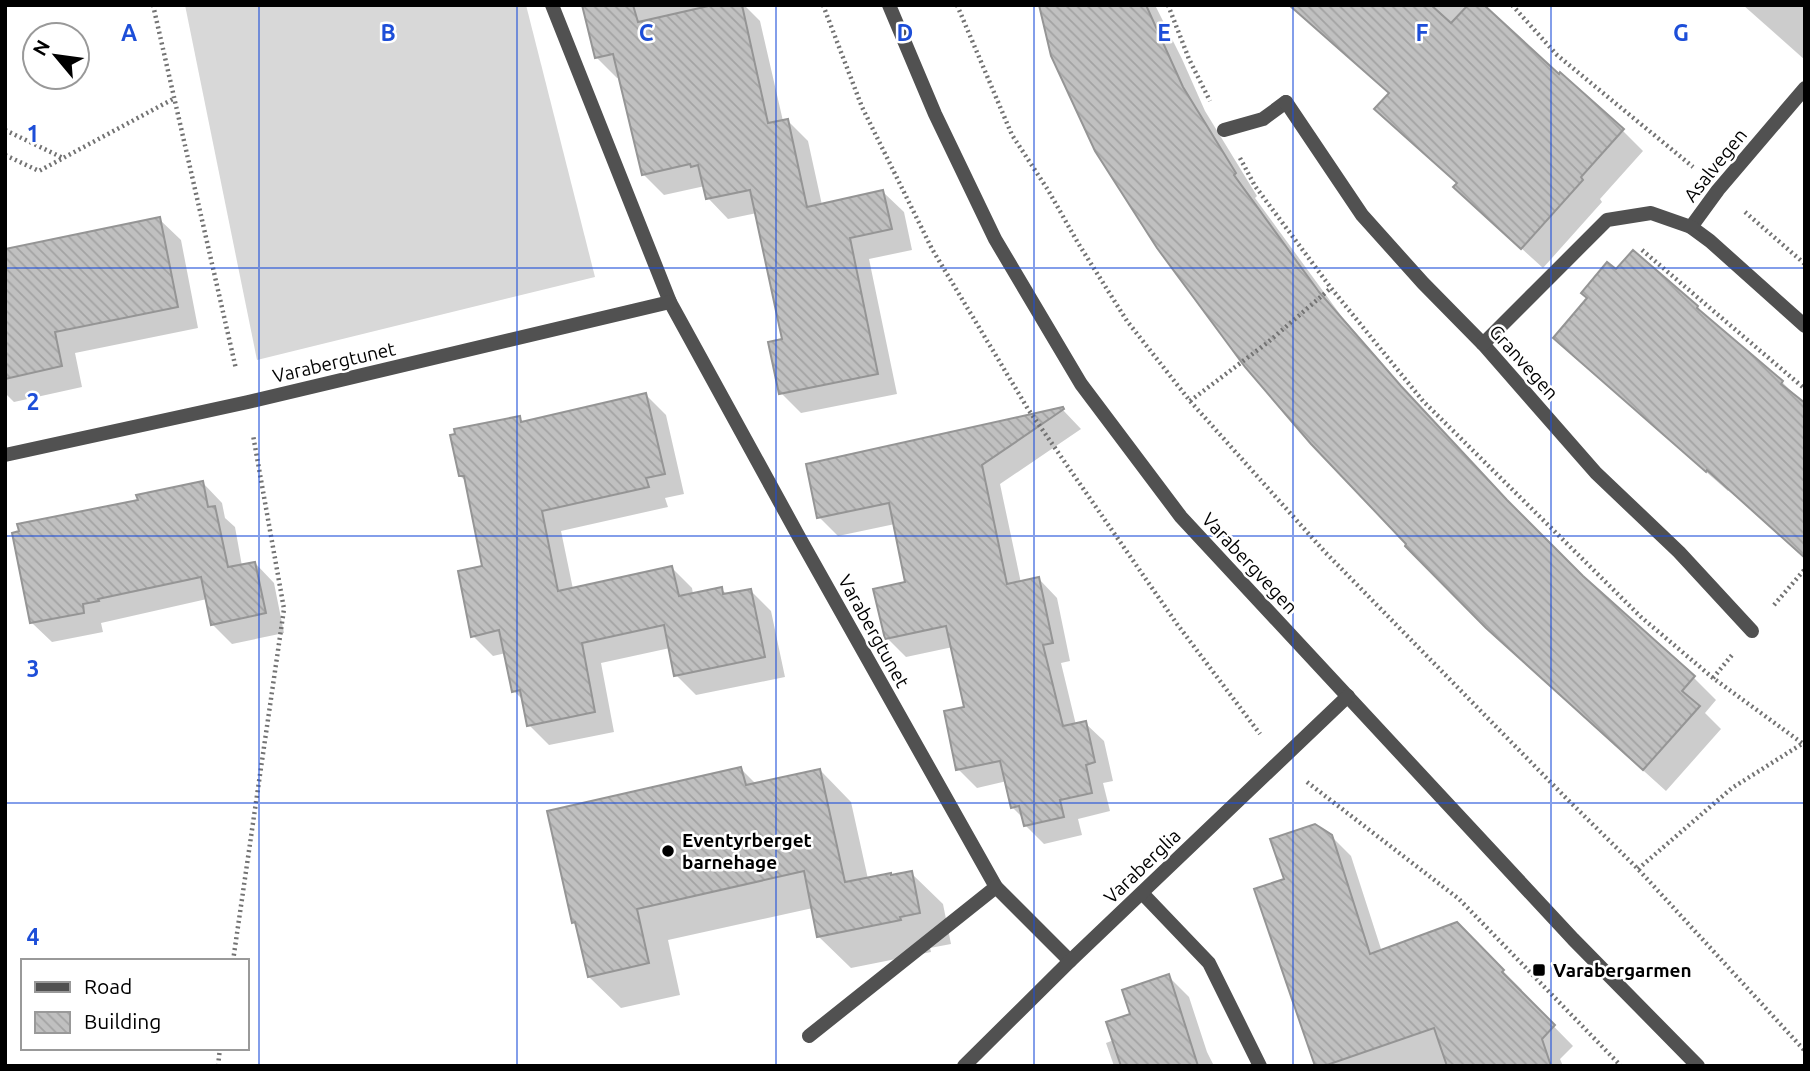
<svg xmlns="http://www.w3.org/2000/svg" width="1810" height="1071" font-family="Ubuntu,sans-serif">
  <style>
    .garden { fill: #d8d8d8 }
    .shadow { fill: #0003 }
    .building { fill: url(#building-back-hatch); stroke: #959595; stroke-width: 2 }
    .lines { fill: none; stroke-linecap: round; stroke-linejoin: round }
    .path { stroke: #737373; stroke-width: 4.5; stroke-dasharray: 2 3.5; stroke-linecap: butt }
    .lane { stroke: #515151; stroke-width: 14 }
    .street { stroke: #515151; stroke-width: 14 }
    .grid { fill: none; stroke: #1d4ed8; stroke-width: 2; stroke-opacity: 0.55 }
    .poi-dot { fill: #000; stroke: #fff; stroke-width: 2.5 }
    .labels { text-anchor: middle; stroke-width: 5; stroke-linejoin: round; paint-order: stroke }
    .street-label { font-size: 19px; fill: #000; stroke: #fff }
    .poi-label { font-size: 19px; font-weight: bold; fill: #000; stroke: #fff; text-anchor: start }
    .grid-label { font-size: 23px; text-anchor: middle; font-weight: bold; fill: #1d4ed8; stroke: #fff; stroke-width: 5; stroke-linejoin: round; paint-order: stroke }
  </style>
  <defs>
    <pattern id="building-back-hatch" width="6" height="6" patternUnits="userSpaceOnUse" patternTransform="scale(1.75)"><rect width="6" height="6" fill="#c0c0c0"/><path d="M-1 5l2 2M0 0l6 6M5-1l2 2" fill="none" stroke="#a3a3a3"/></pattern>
  </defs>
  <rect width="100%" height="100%" fill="#fff"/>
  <polygon class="garden" points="185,5 526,5 595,277 257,360"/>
  <g class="shadow">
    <polygon points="595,5 744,5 760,21 783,121 787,120 808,141 822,205 883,192 904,212 912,250 869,259 897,394 801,413 781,393 784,341 757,213 728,219 708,198 705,186 664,195 643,174 621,77 617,78 596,57"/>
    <polygon points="1041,5 1155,5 1182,59 1205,111 1257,196 1255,198 1342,317 1423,411 1529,525 1582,578 1694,678 1716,700 1705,713 1721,729 1666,791 1511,651 1488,627"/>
    <polygon points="1317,5 1481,5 1622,130 1643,151 1600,199 1602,202 1543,268 1477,208 1459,184 1397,130 1376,109 1390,94 1327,39 1306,18"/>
    <polygon points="1743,5 1805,5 1805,60"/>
    <polygon points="159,219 181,240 198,328 75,353 82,387 14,402 5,393 5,251"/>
    <polygon points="1616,272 1697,307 1718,328 1782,382 1805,405 1805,558 1729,490 1728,491 1576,358 1555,338"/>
    <polygon points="646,395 666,415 684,494 665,498 668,507 561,531 573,589 672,568 692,588 693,594 721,589 728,595 751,591 771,611 785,677 696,695 676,675 670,648 601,663 614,732 549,745 529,725 524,701 514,691 506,653 493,656 473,636 484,568 467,482 460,476 519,418 524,423"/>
    <polygon points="1062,409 1081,429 1000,484 1021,583 1039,579 1057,598 1070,661 1061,663 1076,725 1085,723 1104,741 1113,781 1103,783 1110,811 1078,819 1082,835 1044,844 1025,825 1023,818 1012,807 1007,781 977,788 958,769 966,709 953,647 906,657 887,638 907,583 895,524 838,536 819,517"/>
    <polygon points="203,483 222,503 225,518 235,527 242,566 255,563 274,583 284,633 232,644 212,624 207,599 101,623 103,632 52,642 32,623 140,501"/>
    <polygon points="741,769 757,785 820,770 851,802 868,879 911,873 943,904 951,944 930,948 931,952 851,968 819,937 813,908 668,940 680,995 621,1008 589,977 578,927 573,922"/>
    <polygon points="1331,836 1351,856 1382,952 1456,924 1522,990 1520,992 1573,1046 1560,1059 1563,1066 1317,1066 1286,880"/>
    <polygon points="1168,976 1189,997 1207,1052 1214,1066 1114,1066 1106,1043 1114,1040 1132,1016"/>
  </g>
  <g class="building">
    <polygon points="582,5 633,5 638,22 713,5 742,5 768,123 788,119 807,207 883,190 892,229 850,238 878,374 779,394 768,342 782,339 750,190 706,199 698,165 691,167 690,164 642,175 613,54 595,58"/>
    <polygon points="1039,5 1146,5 1183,87 1236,173 1234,175 1319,292 1401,386 1507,500 1583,576 1695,676 1682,691 1700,706 1643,770 1486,628 1405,546 1406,544 1311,444 1245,367 1157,248 1095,151 1051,56"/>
    <polygon points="1289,5 1431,5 1451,23 1468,5 1484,5 1559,74 1560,72 1624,129 1581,177 1583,180 1521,249 1453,187 1457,183 1374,109 1389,93"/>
    <polygon points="160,217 178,307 55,332 62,366 5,379 5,249"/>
    <polygon points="1633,250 1698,306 1697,308 1783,381 1781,384 1805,403 1805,558 1707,470 1706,472 1553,338 1587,298 1581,293 1607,262 1616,269"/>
    <polygon points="646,393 665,474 646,478 649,487 542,511 558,591 672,566 679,596 722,587 723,594 751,589 765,657 674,676 664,625 582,643 595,712 527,726 520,690 512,692 499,630 471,637 458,571 482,566 464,476 459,476 450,435 455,434 454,429 520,416 521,422"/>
    <polygon points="1063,407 1064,409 982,465 1007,584 1039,577 1053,643 1043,645 1063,726 1086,721 1095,762 1086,765 1092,793 1060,800 1064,817 1024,826 1019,806 1011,808 1000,761 956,770 944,711 964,707 946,626 885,639 873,589 905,582 889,503 817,518 806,464"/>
    <polygon points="203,481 208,507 215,506 228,567 255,562 266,613 211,625 201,577 98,599 99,601 83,604 84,613 30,623 12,533 19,531 17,524 138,500 136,495"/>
    <polygon points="741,767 746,785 820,769 845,882 891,873 891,875 912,871 920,913 900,917 901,920 817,937 804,871 637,909 649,963 588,977 575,922 572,923 547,811"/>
    <polygon points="1315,824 1332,835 1370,954 1457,922 1504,970 1502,972 1555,1025 1542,1039 1551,1066 1447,1066 1434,1028 1324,1066 1315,1066 1254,889 1284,879 1270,839"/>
    <polygon points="1169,974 1198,1066 1121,1066 1106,1022 1130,1014 1122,990"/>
  </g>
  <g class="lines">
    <g class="path">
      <polyline points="153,5 236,369"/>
      <polyline points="823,5 862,107 932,249 1028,409 1177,624 1260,734"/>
      <polyline points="957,5 1012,135 1048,190 1078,243 1127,321 1190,401 1324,551 1564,796 1638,869 1805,1051"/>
      <polyline points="1168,5 1189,59 1210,101"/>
      <polyline points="1512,5 1557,55 1693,167"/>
      <polyline points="5,130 63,158"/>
      <polyline points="5,155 39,171 175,98"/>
      <polyline points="1240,158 1255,186 1331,288 1423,401 1641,617 1713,678 1802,743"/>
      <polyline points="1745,212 1805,264"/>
      <polyline points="1642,250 1805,389"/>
      <polyline points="1190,401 1267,343 1331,288"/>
      <polyline points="1774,605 1805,569"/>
      <polyline points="1713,678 1732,655"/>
      <polyline points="1307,782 1459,899 1621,1066"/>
      <polyline points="1638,869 1732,788 1805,742"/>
      <polyline points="233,961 284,609 253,435"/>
      <polyline points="218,1066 220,1048"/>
    </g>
    <polyline class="lane" points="1224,130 1263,119 1286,102"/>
    <g class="street">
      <polyline points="552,5 670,302 799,537 996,887 1070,961"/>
      <polyline points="889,5 935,114 995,239 1081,384 1181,517 1573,939 1698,1066"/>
      <polyline points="1286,102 1362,215 1423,283 1483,344 1596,473 1679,552 1752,631"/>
      <polyline points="1691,227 1718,190 1805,88"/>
      <polyline points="1483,344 1607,220 1651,213 1691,227 1710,241 1805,326"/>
      <polyline points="5,455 248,402 670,302"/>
      <polyline points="1142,893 1209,963 1260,1066"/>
      <polyline points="809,1036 996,887"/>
      <polyline points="964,1066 1070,961 1348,696"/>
    </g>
  </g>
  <path class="grid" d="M259 5V1066M517 5V1066M776 5V1066M1034 5V1066M1293 5V1066M1551 5V1066M5 268H1805M5 536H1805M5 803H1805"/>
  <g class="poi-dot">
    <circle cx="668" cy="851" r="7"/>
    <rect x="1532" y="963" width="14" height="14" rx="3.5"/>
  </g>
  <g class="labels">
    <g class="street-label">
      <text transform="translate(1715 165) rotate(-51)" y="7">Asalvegen</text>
      <text transform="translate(334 362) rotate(-13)" y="7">Varabergtunet</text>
      <text transform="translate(1524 362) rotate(48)" y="7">Granvegen</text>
      <text transform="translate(1250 563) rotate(47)" y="7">Varabergvegen</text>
      <text transform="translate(874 631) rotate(61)" y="7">Varabergtunet</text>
      <text transform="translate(1142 866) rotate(-44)" y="7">Varaberglia</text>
    </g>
    <g class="poi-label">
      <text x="682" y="847">Eventyrberget<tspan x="682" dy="22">barnehage</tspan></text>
      <text x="1553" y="977">Varabergarmen</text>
    </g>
  </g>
  <g class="grid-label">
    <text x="129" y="41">A</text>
    <text x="388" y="41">B</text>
    <text x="646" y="41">C</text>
    <text x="905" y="41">D</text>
    <text x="1164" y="41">E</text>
    <text x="1422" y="41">F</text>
    <text x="1681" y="41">G</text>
    <text x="33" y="142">1</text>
    <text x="33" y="410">2</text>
    <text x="33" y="677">3</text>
    <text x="33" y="945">4</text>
  </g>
  <rect width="1810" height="1071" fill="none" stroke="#000000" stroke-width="14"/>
  <rect x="21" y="959" width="228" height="91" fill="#ffffff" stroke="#999999" stroke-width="2"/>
  <rect x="35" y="982" width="35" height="10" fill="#515151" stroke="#999999" stroke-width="2"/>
  <text x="84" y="994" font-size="21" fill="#000000">Road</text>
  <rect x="35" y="1012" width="35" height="21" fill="url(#building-back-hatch)" stroke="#999999" stroke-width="2"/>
  <text x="84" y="1029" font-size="21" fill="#000000">Building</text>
  <g transform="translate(56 56) rotate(299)"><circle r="33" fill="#ffffff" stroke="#999999" stroke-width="2"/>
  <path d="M0-5L12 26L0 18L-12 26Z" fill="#000000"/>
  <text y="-10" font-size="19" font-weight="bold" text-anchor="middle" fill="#000000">N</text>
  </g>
</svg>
